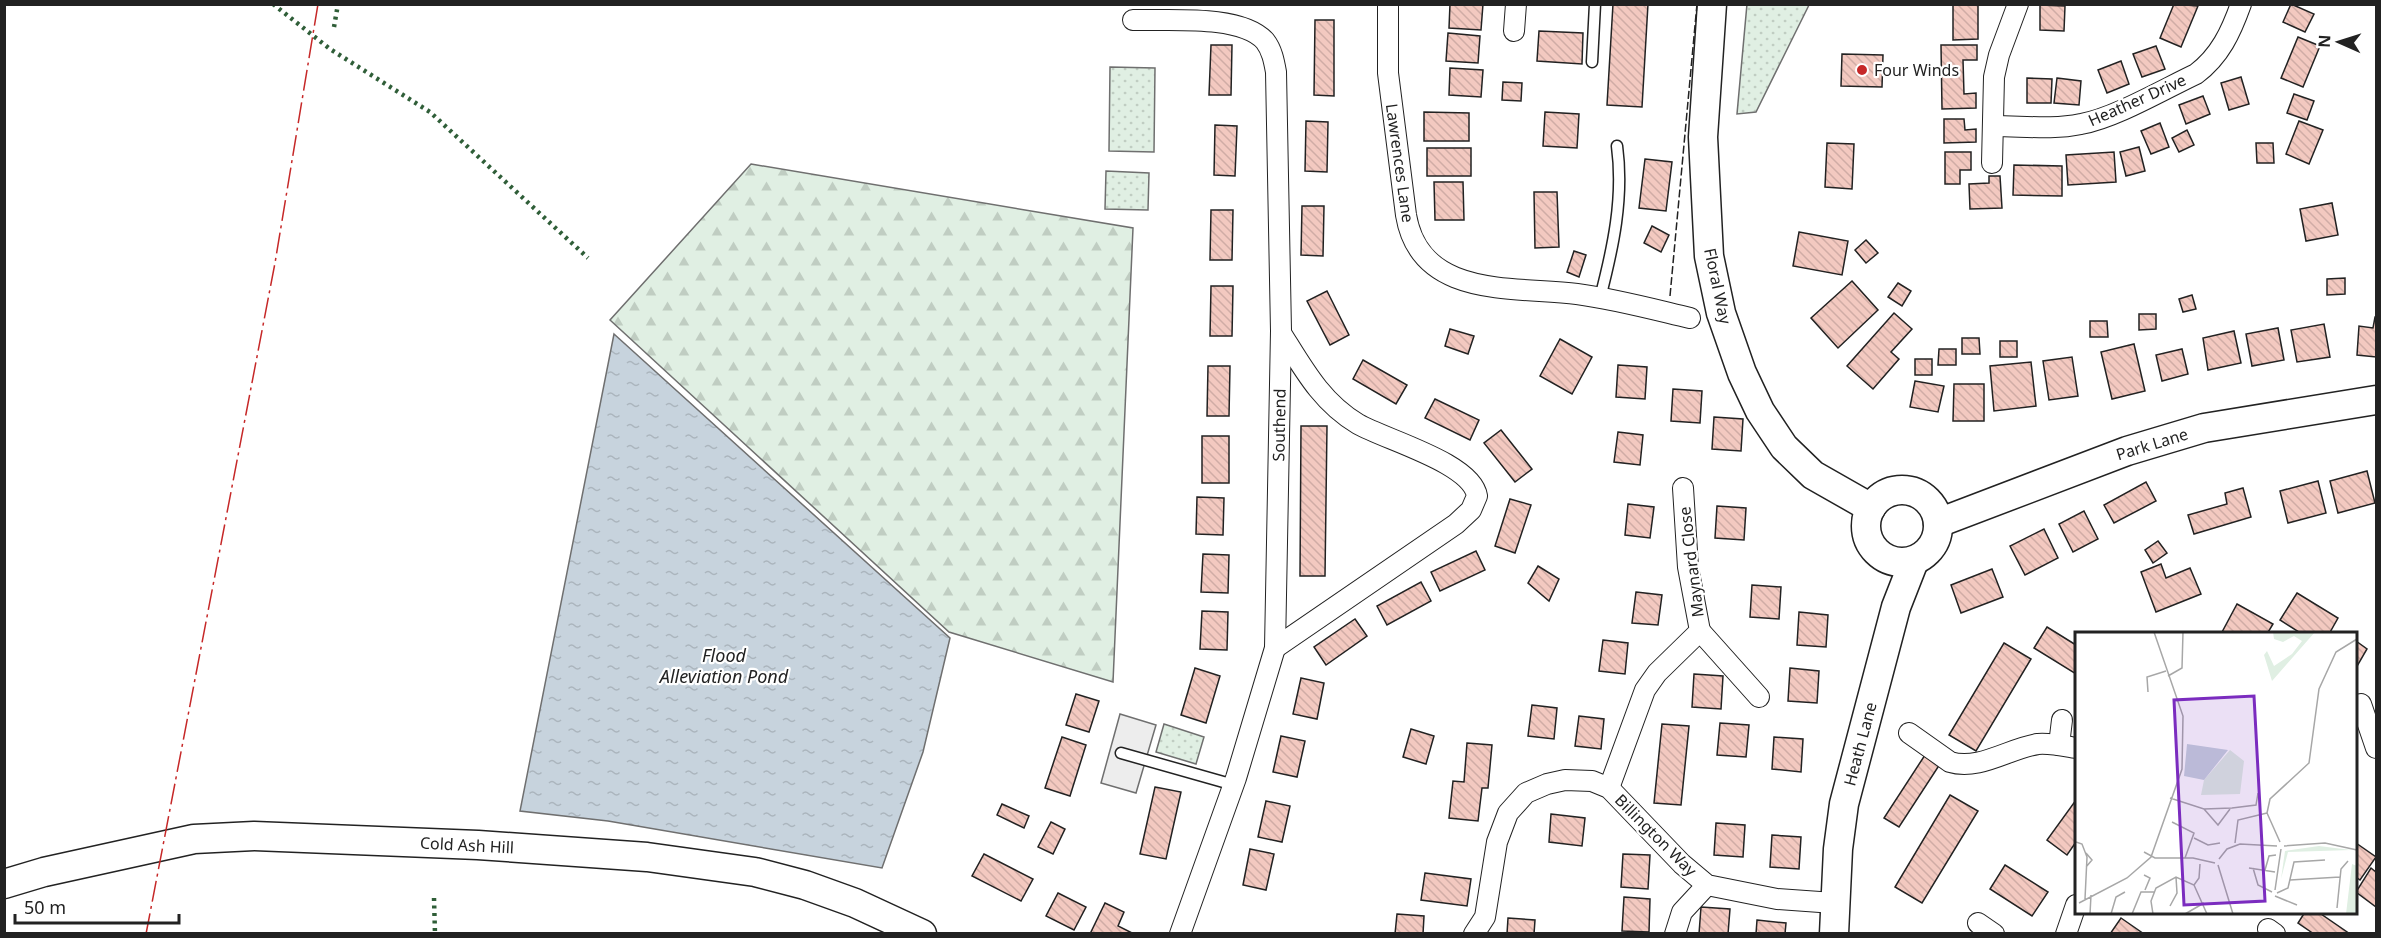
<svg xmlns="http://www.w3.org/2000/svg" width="2381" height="938" font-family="'Noto Sans',sans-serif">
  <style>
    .grass { fill: url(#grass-dots); stroke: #6f6f6f; stroke-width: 1.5 }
    .forest { fill: url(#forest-firs); stroke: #6f6f6f; stroke-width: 1.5 }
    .parking { fill: #ededed; stroke: #6f6f6f; stroke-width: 1.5 }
    .water { fill: url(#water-ripples); stroke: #6f6f6f; stroke-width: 1.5 }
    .building { fill: url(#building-back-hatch); stroke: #222; stroke-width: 1.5 }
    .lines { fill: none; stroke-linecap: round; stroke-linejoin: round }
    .lane-casing { stroke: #222; stroke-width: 13 }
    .street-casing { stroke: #222; stroke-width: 22 }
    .secondary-casing { stroke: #222; stroke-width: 31 }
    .lane { stroke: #fff; stroke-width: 10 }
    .street { stroke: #fff; stroke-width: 20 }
    .secondary { stroke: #fff; stroke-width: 28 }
    .hedge { stroke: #2f5e38; stroke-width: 4.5; stroke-dasharray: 3 4.5; stroke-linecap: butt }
    .fence { stroke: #222; stroke-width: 1.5; stroke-dasharray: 8 3; stroke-linecap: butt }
    .power { stroke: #c62828; stroke-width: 1.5; stroke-dasharray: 21 4.5 3 4.5; stroke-linecap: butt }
    .poi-dot { fill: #c62828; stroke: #fff; stroke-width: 2 }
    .labels { text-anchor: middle; stroke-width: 4.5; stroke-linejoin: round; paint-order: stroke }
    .poi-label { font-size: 16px; fill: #222; stroke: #fff; text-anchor: start }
    .street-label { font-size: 16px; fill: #222; stroke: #fff }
    .water-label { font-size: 18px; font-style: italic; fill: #222; stroke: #fff }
    .inset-road { fill: none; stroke: #a7a7a7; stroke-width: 1.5 }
    .view { fill: #7b2cbf; fill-opacity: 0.15; stroke: #7b2cbf; stroke-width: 3 }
    .inset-edge { fill: none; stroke: #222; stroke-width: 3 }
  </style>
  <defs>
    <pattern id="grass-dots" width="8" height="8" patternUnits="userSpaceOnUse" patternTransform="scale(1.5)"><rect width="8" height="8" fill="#e0efe3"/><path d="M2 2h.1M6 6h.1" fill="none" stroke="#c0cdc2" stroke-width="1.8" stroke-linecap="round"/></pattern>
    <pattern id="forest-firs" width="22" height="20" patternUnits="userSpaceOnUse" patternTransform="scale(1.5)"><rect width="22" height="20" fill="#e0efe3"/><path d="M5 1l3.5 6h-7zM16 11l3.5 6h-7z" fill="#c0cdc2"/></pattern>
    <pattern id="water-ripples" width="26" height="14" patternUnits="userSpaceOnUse" patternTransform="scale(1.5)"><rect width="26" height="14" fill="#c7d3dd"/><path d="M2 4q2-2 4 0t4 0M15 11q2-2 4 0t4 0" fill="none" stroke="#abb5bd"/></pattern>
    <pattern id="building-back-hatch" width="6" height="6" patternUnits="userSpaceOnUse" patternTransform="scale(1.5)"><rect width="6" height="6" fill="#f3c9c0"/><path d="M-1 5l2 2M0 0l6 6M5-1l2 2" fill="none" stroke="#d0aca5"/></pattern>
  </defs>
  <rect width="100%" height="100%" fill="#fff"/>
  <g class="grass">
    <polygon points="1747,4 1809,5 1756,112 1737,114"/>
    <polygon points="1110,67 1155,68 1154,152 1109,151"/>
    <polygon points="1106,171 1149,173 1148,210 1105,209"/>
    <polygon points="1164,724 1204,737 1196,764 1156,752"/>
  </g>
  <polygon class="forest" points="751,164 1133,228 1113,682 949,632 610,320"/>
  <polygon class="parking" points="1120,714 1156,725 1136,793 1101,783"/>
  <polygon class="water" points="614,334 950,638 923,752 882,868 608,821 520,811"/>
  <g class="building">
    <polygon points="1450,4 1483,4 1481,30 1449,28"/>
    <polygon points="1613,4 1648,4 1642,107 1607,105"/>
    <polygon points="1953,4 1978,4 1978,39 1953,40"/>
    <polygon points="2174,4 2198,6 2181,47 2160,38"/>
    <polygon points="2291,4 2314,14 2305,32 2283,22"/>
    <polygon points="2040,5 2065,6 2064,31 2040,30"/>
    <polygon points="1315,20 1334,20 1334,96 1314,95"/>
    <polygon points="1539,31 1583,33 1582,64 1537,61"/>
    <polygon points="1448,33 1480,36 1478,63 1446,61"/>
    <polygon points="2298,37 2320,46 2303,87 2281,78"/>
    <polygon points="1211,45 1232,45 1231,95 1209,95"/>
    <polygon points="1941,45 1977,45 1977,60 1963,60 1964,94 1976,93 1976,108 1942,109"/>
    <polygon points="2156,46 2165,69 2142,77 2133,54"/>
    <polygon points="1842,54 1883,55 1882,87 1841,86"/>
    <polygon points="2121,61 2129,84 2107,93 2098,70"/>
    <polygon points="1450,68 1483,70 1481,97 1449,95"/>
    <polygon points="2241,77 2249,104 2229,110 2221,83"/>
    <polygon points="2027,78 2052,79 2051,103 2027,103"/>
    <polygon points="2057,78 2081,81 2079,105 2054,103"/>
    <polygon points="1503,82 1522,83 1521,101 1502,100"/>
    <polygon points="2294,94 2314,101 2307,120 2287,113"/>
    <polygon points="2203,96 2210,114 2186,124 2179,105"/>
    <polygon points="1424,112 1469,113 1469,141 1424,141"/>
    <polygon points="1545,112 1579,114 1577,148 1543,146"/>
    <polygon points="1944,119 1964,119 1965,130 1976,129 1976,142 1944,143"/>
    <polygon points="1306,121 1328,122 1327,172 1305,171"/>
    <polygon points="2299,121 2323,130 2309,164 2286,154"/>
    <polygon points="2160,123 2169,147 2151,154 2141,131"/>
    <polygon points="1215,125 1237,126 1235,176 1214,175"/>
    <polygon points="2187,130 2194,145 2179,152 2172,138"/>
    <polygon points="1827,143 1854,144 1852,189 1825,187"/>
    <polygon points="2256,143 2273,143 2274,163 2257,163"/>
    <polygon points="2139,147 2145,171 2126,176 2120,152"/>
    <rect x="1427" y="148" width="44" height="28"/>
    <polygon points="1945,152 1971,152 1971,170 1960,170 1960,184 1945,184"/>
    <polygon points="2114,152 2116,182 2068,185 2066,155"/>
    <polygon points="1645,159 1672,162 1666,211 1639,208"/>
    <polygon points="2014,165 2062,166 2062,196 2013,195"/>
    <polygon points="1989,176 2000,176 2002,208 1970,209 1969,184 1989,183"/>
    <polygon points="1434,182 1463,182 1464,220 1435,220"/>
    <polygon points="1534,192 1557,192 1559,247 1535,248"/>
    <polygon points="2332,203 2338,235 2306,241 2300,209"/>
    <polygon points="1302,206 1324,206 1323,256 1301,255"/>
    <polygon points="1211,210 1233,210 1232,260 1210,260"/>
    <polygon points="1652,226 1669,235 1661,252 1644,243"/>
    <polygon points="1799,232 1848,241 1842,275 1793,266"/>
    <polygon points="1866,240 1878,253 1866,263 1855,250"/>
    <polygon points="1574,251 1586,255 1579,277 1567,272"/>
    <polygon points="2345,278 2345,294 2327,295 2327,279"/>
    <polygon points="1852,281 1878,310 1838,348 1811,318"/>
    <polygon points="1898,283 1911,291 1902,306 1888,297"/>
    <polygon points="1211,286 1233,286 1232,336 1210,336"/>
    <polygon points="1327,291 1349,335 1330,345 1307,301"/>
    <polygon points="2192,295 2196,309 2183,312 2179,299"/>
    <polygon points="1894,313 1912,329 1891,352 1899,359 1873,389 1847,366"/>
    <polygon points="2139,314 2156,314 2156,329 2139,330"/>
    <polygon points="2375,317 2376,317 2376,357 2357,355 2359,326 2373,328"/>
    <polygon points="2090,321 2107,321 2108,337 2090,337"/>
    <polygon points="2324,324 2330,357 2297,362 2291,330"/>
    <polygon points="2278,328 2284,360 2252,366 2246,334"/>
    <polygon points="1450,329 1474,336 1468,354 1445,346"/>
    <polygon points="2234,331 2241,363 2208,370 2203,338"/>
    <polygon points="1962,338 1979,338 1980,354 1962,354"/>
    <polygon points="1560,339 1592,357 1572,394 1540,376"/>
    <rect x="2000" y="341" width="17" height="16"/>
    <polygon points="2134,344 2145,391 2112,399 2101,352"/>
    <polygon points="1939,349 1956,349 1956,365 1938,365"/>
    <polygon points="2182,349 2188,374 2162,381 2156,355"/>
    <polygon points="2072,357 2078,396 2049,400 2043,361"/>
    <rect x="1915" y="359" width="17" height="16"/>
    <polygon points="1363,360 1407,385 1396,404 1353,379"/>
    <polygon points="2031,362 2036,406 1994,411 1990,366"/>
    <polygon points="1618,365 1647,367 1645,399 1616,397"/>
    <polygon points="1208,366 1230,366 1229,416 1207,416"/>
    <polygon points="1915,381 1944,386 1938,412 1910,407"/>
    <polygon points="1954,384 1984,384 1984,421 1953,421"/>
    <polygon points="1673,389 1702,391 1700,423 1671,421"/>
    <polygon points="1435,399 1479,420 1470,440 1425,418"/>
    <polygon points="1714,417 1743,419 1741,451 1712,449"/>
    <polygon points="1301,426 1327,426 1325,576 1300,576"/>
    <polygon points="1501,430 1532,469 1515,482 1484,443"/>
    <polygon points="1618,432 1643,435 1640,465 1614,462"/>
    <rect x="1202" y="436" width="27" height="47"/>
    <polygon points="2367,471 2375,503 2338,513 2330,481"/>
    <polygon points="2318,481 2326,513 2288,523 2280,491"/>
    <polygon points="2146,482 2156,501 2114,523 2104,505"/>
    <polygon points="2243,488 2251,517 2194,534 2188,515 2227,504 2225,493"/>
    <polygon points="1197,497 1224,498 1223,535 1196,534"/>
    <polygon points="1510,499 1531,505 1515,553 1495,546"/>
    <polygon points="1628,504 1654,507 1650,538 1625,535"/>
    <polygon points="1717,506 1746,508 1744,540 1715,538"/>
    <polygon points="2084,511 2098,539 2073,552 2059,524"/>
    <polygon points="2044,529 2058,558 2025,575 2010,546"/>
    <polygon points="2158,541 2167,553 2153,563 2145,550"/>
    <polygon points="1476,551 1485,570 1440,591 1431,572"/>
    <polygon points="1203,554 1229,555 1228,593 1201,592"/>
    <polygon points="2161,564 2166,578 2190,568 2201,594 2156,612 2141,572"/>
    <polygon points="1538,566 1559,579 1549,601 1528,583"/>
    <polygon points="1992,569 2003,597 1961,613 1951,585"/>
    <polygon points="1421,582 1431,601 1387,625 1377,606"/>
    <polygon points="1752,585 1781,587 1779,619 1750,617"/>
    <polygon points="1636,592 1662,595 1658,625 1632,623"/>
    <polygon points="2297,593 2338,618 2329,634 2302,634 2280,620"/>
    <polygon points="2237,604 2273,624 2267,634 2221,634"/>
    <polygon points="1202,611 1228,612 1227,650 1200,649"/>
    <polygon points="1799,612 1828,615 1826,647 1797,645"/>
    <polygon points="1355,619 1367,636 1326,665 1314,647"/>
    <polygon points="2047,627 2076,645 2076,674 2034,648"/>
    <polygon points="1603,640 1628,643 1625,674 1599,671"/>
    <polygon points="2356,641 2367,649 2356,668"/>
    <polygon points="2004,643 2031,659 1976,751 1949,735"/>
    <polygon points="1195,668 1220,676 1206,723 1181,715"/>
    <polygon points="1790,668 1819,671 1817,703 1788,701"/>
    <polygon points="1694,674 1723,676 1721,709 1692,707"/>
    <polygon points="1301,678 1324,683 1317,719 1293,714"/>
    <polygon points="1076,694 1099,701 1089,732 1066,725"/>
    <polygon points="1532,705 1557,708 1554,739 1528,736"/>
    <polygon points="1579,716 1604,719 1601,749 1575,746"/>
    <polygon points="1720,723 1749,725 1746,757 1717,755"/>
    <polygon points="1662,724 1689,726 1681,805 1654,803"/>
    <polygon points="1411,729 1434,736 1426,764 1403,757"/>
    <polygon points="1281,736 1305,741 1297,777 1273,772"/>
    <polygon points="1062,737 1086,745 1070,796 1045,788"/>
    <polygon points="1774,737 1803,739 1801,772 1772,769"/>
    <polygon points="1467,743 1492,745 1488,788 1482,788 1478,821 1449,818 1453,781 1464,782"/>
    <polygon points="1925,755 1940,764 1899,827 1884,818"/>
    <polygon points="1155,787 1181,792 1166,859 1140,854"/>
    <polygon points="1950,795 1978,811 1922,903 1895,887"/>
    <polygon points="2076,800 2076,842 2067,855 2047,840"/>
    <polygon points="1266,801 1290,806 1282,842 1258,837"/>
    <polygon points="1002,804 1029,816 1024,828 997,815"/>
    <polygon points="1551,814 1585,818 1582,846 1549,842"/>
    <polygon points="1051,822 1065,829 1053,854 1038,847"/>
    <polygon points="1716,823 1745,825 1743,857 1714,855"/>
    <polygon points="1772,835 1801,837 1799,869 1770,867"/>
    <polygon points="2356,843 2376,857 2360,880 2356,877"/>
    <polygon points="1250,849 1274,854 1266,890 1243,885"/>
    <polygon points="984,854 1033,879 1021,901 972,876"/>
    <polygon points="1623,854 1650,855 1648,889 1621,887"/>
    <polygon points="2005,865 2048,892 2032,916 1990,889"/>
    <polygon points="2371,868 2376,872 2376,907 2356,892"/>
    <polygon points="1425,873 1471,879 1467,906 1421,900"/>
    <polygon points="1058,893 1086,907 1074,930 1046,916"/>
    <polygon points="1624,897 1650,899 1649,932 1622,931"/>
    <polygon points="1105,903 1124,912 1118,926 1134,934 1090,934"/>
    <polygon points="1701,907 1730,909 1728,934 1699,934"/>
    <polygon points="2305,912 2318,912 2350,934 2314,934 2298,923"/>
    <polygon points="1397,914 1424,916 1423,934 1395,934"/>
    <polygon points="1508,918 1535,920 1534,934 1507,934"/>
    <polygon points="2121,918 2144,934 2110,934"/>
    <polygon points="1757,920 1786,923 1785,934 1756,934"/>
  </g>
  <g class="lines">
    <defs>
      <g id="lane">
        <polyline points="1592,62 1595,4"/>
        <path d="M1600 298C1613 248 1624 198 1617 146"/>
        <polyline points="1121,753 1234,785"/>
      </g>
      <g id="street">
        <path d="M1388 4V73L1406 215C1420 299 1513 286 1577 294 1615 299 1652 309 1690 318"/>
        <path d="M1133 20C1168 21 1241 14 1265 41 1272 50 1274 61 1276 72L1281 331 1275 648 1236 778 1180 934"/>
        <polyline points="1514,31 1516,4"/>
        <path d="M1994 126C2023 126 2053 130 2081 124 2115 118 2164 89 2196 74 2220 56 2231 32 2241 4"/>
        <polyline points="1992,163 1994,77 1999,55 2018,4"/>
        <polyline points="1700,631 1759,697"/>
        <path d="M1275 648 1456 524 1471 510 1477 496C1472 463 1386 440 1358 424 1321 402 1303 368 1281 333"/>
        <polyline points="2361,704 2376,748"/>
        <path d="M1909 733 1950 762C1979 771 2010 748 2038 744 2051 743 2064 746 2076 748"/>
        <polyline points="2059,745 2062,720"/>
        <polyline points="1609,788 1645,690 1657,673 1700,631 1688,567 1683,488"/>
        <polyline points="1978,923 1994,934"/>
        <polyline points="2268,929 2275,934"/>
        <polyline points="1474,934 1485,917 1497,842 1508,813 1526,793 1547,784 1565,780 1592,781 1609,788 1682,864 1707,885 1777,899 1834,903"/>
        <polyline points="1675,934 1682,912 1707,885"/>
        <polyline points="2066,934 2076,905"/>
      </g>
      <g id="secondary">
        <polyline points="1712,4 1703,137 1709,256 1721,313 1742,373 1760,411 1784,447 1813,475 1871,508"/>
        <circle cx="1902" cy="526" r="36"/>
        <polyline points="1938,523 2127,451 2204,428 2376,400"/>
        <polyline points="4,884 44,872 194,839 254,836 478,845 647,857 755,872 805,885 855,903 922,934"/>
        <polyline points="1834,934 1838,849 1844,804 1896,607 1914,561"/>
      </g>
    </defs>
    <use href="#lane" class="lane-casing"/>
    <use href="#street" class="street-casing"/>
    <use href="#secondary" class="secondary-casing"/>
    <use href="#lane" class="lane"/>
    <use href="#street" class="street"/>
    <use href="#secondary" class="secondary"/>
    <g class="hedge">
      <polyline points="273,4 330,49 430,112 588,258"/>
      <polyline points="334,27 338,4"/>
      <polyline points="434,898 435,934"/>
    </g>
    <polyline class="fence" points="1670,296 1697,4"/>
    <polyline class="power" points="146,934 275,263 318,4"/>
  </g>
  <circle class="poi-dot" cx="1862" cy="70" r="6"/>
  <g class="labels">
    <g class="poi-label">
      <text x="1874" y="76">Four Winds</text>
    </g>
    <g class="street-label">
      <text transform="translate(2137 100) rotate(-24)" y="6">Heather Drive</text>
      <text transform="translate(1400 163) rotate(82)" y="6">Lawrences Lane</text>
      <text transform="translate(1718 286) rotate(78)" y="6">Floral Way</text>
      <text transform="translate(1279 425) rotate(-89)" y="6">Southend</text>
      <text transform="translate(2152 444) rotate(-17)" y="6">Park Lane</text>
      <text transform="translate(1691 562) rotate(-97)" y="6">Maynard Close</text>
      <text transform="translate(1860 744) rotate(-75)" y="6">Heath Lane</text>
      <text transform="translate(1656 835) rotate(45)" y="6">Billington Way</text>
      <text transform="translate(467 845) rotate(3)" y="6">Cold Ash Hill</text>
    </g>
    <g class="water-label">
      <text x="724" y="662">Flood<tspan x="724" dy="21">Alleviation Pond</tspan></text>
    </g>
  </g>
  <g transform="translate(2075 632)">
    <rect width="282" height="282" fill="#fff"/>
    <path d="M244 214 276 218 213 220 206 247 210 219Z" fill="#e0efe3"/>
    <path d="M198 0H240L197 49 189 23 192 19 199 34 217 22 227 9 219 4 208 10 199 7ZM155 118 169 129 165 162 126 163 129 148ZM277 232 282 234V282H271Z" fill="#e0efe3"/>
    <path d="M112 112 153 118 129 148 109 144Z" fill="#c7d3dd"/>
    <path class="inset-road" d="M93 44 107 36 108 0M73 60 72 45 91 39M95 166 129 177 157 176 181 173 183 161M129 177 143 193 155 177M97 190 119 201 110 226M119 206 133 213 145 211M1 210 7 212 12 225 10 267M205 210 192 181 195 167 234 131 244 57 261 20 282 7M160 211 163 188 192 181M209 214 250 211 282 218M69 220 80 226H118L140 231M144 227 152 217 165 212 202 214M143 233 158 282M11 235 17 228 11 221M174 236 200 240M178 236 183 253 197 260M190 238 194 224 201 223M69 243 75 246 70 258M215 248 265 245M119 253 124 246 125 232M200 258 206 217M202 261 213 256 219 230 250 228M200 264 222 273M4 271 52 246 76 225 107 137 108 84 79 0M95 274 102 261 101 245M262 276 266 237 273 229M15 282 16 263M36 282 41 265 50 260M57 282 66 260H79M78 282 76 269 81 256 101 245 119 253 132 282M110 282 129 271"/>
    <path class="view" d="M179 64 190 269 109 273 99 68Z"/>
    <rect width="282" height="282" class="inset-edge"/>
  </g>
  <rect width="2381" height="938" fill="none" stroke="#222222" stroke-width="12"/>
  <g transform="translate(2339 42) rotate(273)" stroke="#ffffff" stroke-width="4.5" paint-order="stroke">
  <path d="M0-4.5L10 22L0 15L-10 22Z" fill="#222222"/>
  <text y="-9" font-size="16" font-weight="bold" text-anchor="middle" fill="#222222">N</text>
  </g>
  <path d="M15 914v9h164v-9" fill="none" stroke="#222222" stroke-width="3"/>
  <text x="24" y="914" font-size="18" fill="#222222" stroke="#ffffff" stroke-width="4.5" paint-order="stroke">50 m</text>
</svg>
